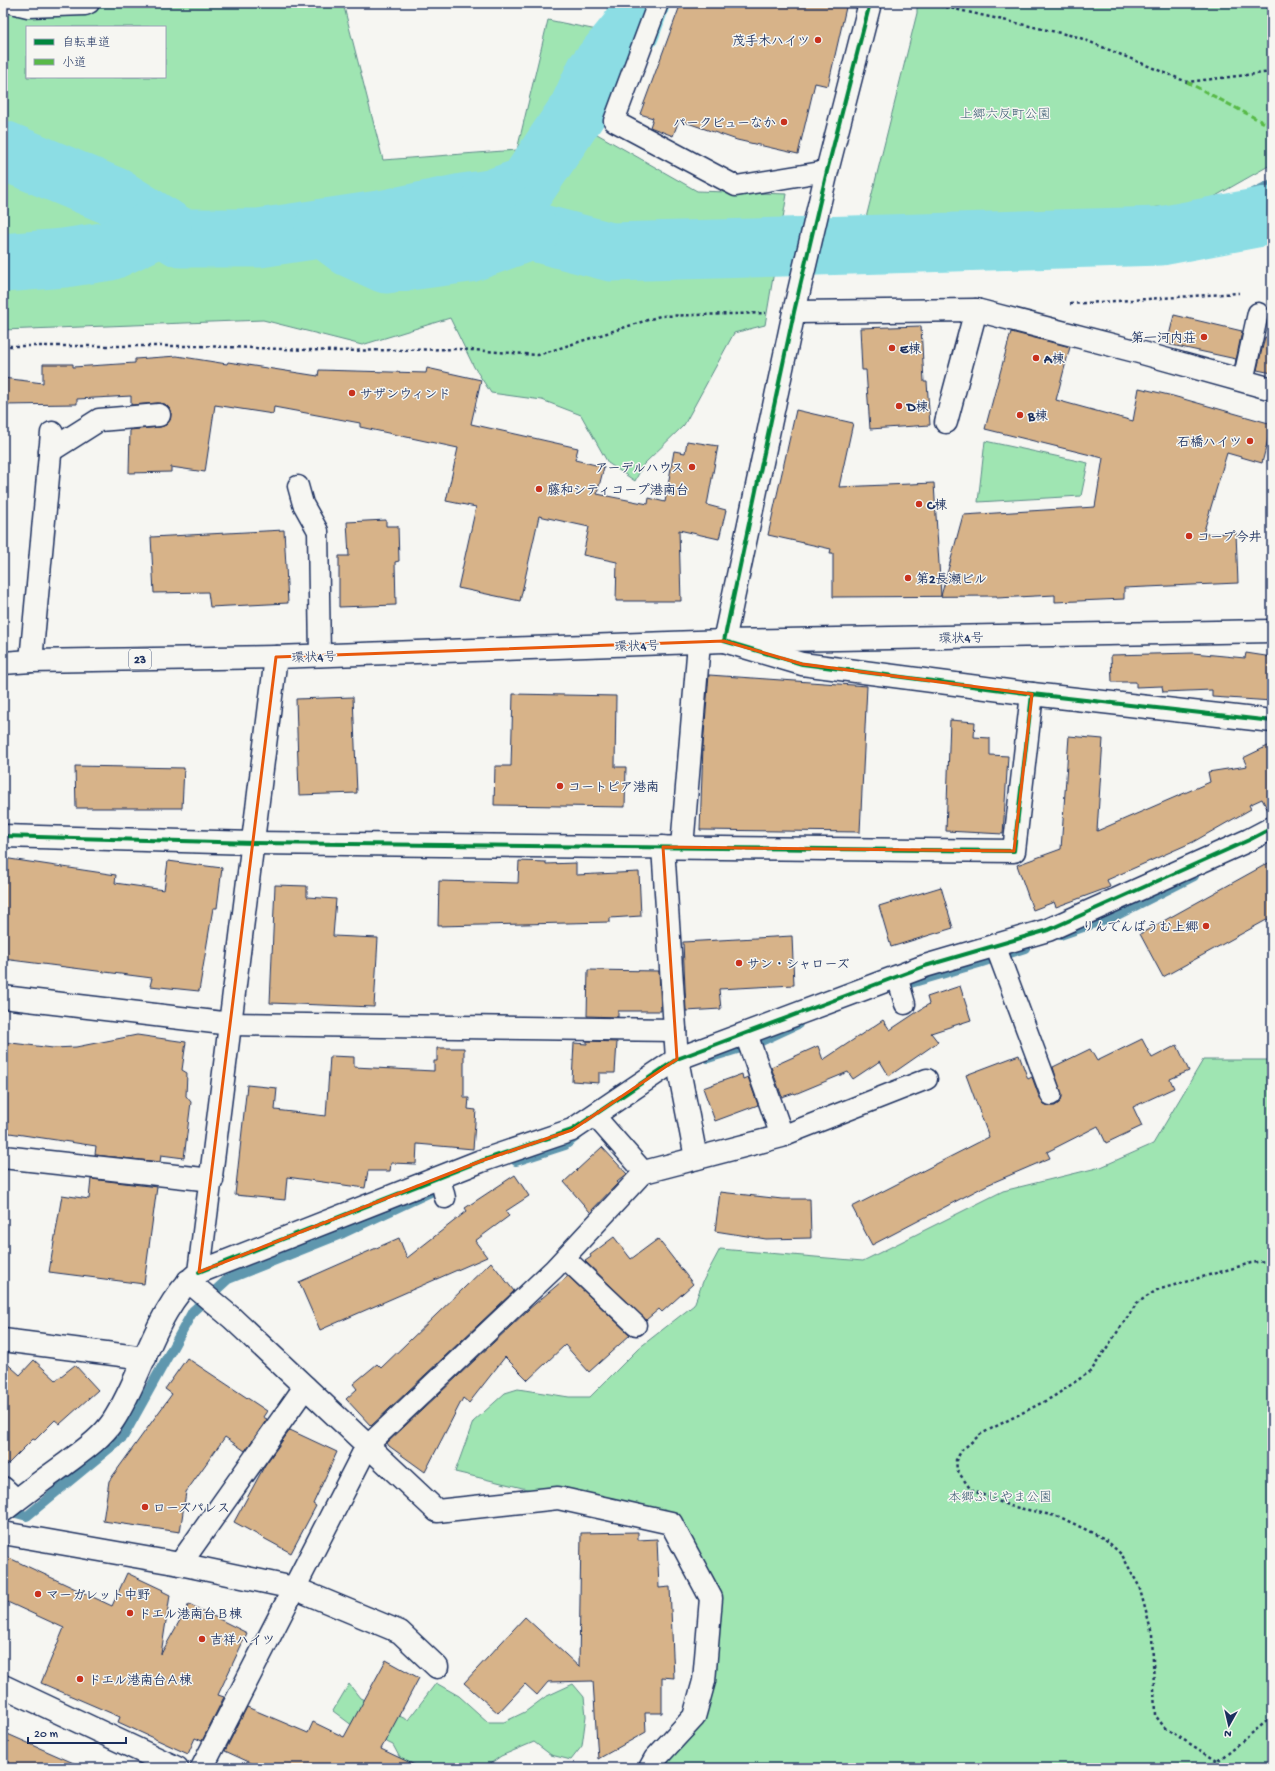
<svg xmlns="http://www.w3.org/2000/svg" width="1275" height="1771" font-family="'Gochi Hand','Klee One',sans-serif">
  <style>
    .green { fill: #9fe5b2; stroke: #5d8a88; fill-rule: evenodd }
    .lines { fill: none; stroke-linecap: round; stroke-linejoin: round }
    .stream { stroke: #5f97ae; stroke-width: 10 }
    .river { stroke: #8cdde4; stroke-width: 59 }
    .building { fill: #d7b389; stroke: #1b2f5e }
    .service-casing { stroke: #1b2f5e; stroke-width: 23 }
    .minor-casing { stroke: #1b2f5e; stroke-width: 25 }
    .tertiary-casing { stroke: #1b2f5e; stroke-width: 25 }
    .primary-casing { stroke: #1b2f5e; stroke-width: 25 }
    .path { stroke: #1b2f5e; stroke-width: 2.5; stroke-dasharray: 3 3; stroke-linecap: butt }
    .service { stroke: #f6f6f2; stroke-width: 20 }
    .minor { stroke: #f6f6f2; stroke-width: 22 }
    .tertiary { stroke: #f6f6f2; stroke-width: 22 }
    .primary { stroke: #f6f6f2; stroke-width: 22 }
    .quiet { stroke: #58b947; stroke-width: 3; stroke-dasharray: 6 3; stroke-linecap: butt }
    .cycleway-casing { stroke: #f6f6f2; stroke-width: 6 }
    .cycleway { stroke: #00873e; stroke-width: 4 }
    .marked { fill: none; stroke: #e8590c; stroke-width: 3; stroke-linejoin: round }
    .poi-dot { fill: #c8321e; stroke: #f6f6f2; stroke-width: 1.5 }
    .labels { text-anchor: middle; stroke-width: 3; stroke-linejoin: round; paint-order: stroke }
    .shield { fill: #f6f6f2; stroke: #5d6b8a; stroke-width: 1 }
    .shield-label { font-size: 12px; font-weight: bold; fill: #1b2f5e }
    .poi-label { font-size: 13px; font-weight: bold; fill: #1b2f5e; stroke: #f6f6f2; text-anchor: start }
    .park-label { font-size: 13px; fill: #3c5c73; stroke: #f6f6f2 }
    .street-label { font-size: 13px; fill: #1b2f5e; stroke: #f6f6f2 }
  </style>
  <rect width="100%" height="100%" fill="#f6f6f2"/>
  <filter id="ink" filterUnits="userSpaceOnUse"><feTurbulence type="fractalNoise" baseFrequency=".025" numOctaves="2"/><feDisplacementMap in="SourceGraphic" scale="8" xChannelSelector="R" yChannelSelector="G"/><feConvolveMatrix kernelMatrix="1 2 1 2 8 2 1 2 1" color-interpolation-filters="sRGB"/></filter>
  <g filter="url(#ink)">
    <g class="green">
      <path d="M3 3H343L383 160 517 150 548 20 607 32 615 3H647L636 31 620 56 590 130 697 191 787 194 765 325 734 333 684 425 643 465 635 481 608 463 581 415 542 400 491 393 474 367 450 318 362 345 263 320 3 330ZM27 27H165V77H27Z"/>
      <polygon points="917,3 1272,3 1272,164 1205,202 1021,222 864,226 917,13"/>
      <polygon points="985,441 1088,463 1081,496 978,502"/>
      <polygon points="1203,1060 1272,1060 1272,1768 650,1768 694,1717 711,1598 671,1523 455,1472 473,1422 505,1393 518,1389 569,1397 590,1397 639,1348 694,1305 704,1279 720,1249 863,1261 1003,1191 1101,1167 1153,1144"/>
      <polygon points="436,1683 459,1696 488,1722 504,1722 525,1712 545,1697 573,1684 584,1697 586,1716 582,1746 571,1760 551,1755 534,1742 501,1756 484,1768 397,1768 400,1758 393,1745 353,1726 333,1711 349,1684 360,1698 408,1720"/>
    </g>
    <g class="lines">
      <g class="stream">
        <polyline points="3,172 8,168 13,154"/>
        <polyline points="1197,229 1195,221 1272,184"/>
        <polyline points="1060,935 1115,916 1194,876"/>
        <polyline points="897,987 979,963 1025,948"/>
        <polyline points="708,1058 757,1043 798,1024"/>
        <polyline points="516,1161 565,1145 578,1135"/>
        <polyline points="5,1510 27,1516 123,1437 193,1311 228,1279 343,1233 437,1189"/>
      </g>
      <g class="river">
        <polyline points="3,150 115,197 181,238 259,238 386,219 463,203 491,199 527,186 578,110 595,73 631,29 640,3"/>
        <polyline points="491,199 530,231 611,252 1161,236 1272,215"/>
        <polyline points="324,228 351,248 386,264 469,253 530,231"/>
        <polyline points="3,263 64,258 110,251 162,226"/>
      </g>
    </g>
    <g class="building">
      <polygon points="681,3 847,3 828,86 815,83 798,154 737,140 679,120 673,136 650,127 653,118 640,114"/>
      <polygon points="1174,315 1242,331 1235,365 1236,359 1167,344"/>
      <polygon points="921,326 924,382 927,382 930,425 870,429 866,370 862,370 860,328"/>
      <polygon points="1011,332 1070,347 1056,400 1133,421 1139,388 1173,396 1272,424 1262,463 1227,453 1203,534 1236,533 1238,583 1124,588 1124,599 1055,602 1055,595 997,598 997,596 833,597 833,553 830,553 831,549 768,535 796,410 853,423 839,487 934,483 941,596 963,515 1095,507 1103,458 985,429"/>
      <polygon points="1265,337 1272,338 1272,373 1257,370"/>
      <polygon points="177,356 227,364 228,362 318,376 319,370 426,373 427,368 481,380 471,424 578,448 575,460 604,467 597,494 648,504 649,498 665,502 674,451 685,453 687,441 718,446 707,505 726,510 719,539 679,530 681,601 616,601 617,562 583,555 589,527 539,516 520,601 458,588 476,507 446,501 458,448 360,427 360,423 274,407 273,414 215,405 205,472 171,467 171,472 129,473 130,430 160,427 166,425 170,420 171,414 169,408 165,404 158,403 131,405 131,396 77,399 77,404 3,405 3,378 43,383 43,364 73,364 73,367 135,363 135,359"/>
      <polygon points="386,520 386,526 398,526 399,561 395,562 396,605 339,607 339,556 349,556 347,522"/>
      <polygon points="284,530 288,603 210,607 208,592 154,593 151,537"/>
      <polygon points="1193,653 1245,658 1246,653 1272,657 1272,701 1212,697 1212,690 1163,692 1162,686 1136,687 1136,682 1112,682 1111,655"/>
      <polygon points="709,675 867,686 860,832 700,830 703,746"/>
      <polygon points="513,694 616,696 615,767 626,767 625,807 494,805 495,766 511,766"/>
      <polygon points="353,697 357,793 299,795 296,699"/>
      <polygon points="950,720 975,722 974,737 990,738 990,755 1008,756 1003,834 946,831"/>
      <polygon points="1069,736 1103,739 1097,831 1210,782 1208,772 1247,766 1243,758 1272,744 1272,816 1271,816 1262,799 1249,805 1251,809 1193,842 1107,880 1110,887 1056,907 1054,902 1033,910 1017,865 1061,849"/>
      <polygon points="75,766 184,768 182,808 76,808"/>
      <polygon points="3,858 116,875 115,883 164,890 168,861 222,868 217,908 213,908 199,991 150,986 152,978 3,959"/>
      <polygon points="519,861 546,862 546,864 576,863 576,875 639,872 641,916 610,918 610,922 438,926 439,881 518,883"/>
      <polygon points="1272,861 1272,917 1163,977 1140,934"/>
      <polygon points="275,885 307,886 307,897 336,899 333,936 378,938 374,1007 270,1003"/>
      <polygon points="941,887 953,928 891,947 879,906"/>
      <polygon points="792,936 794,985 719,989 721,1009 686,1011 683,942"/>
      <polygon points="588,970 659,971 661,1011 618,1011 618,1017 587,1016"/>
      <polygon points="960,986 971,1020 931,1033 938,1042 889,1076 880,1061 853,1079 848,1072 795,1094 794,1093 782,1097 771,1067 818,1046 823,1060 883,1020 890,1030 929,1004 927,997"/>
      <polygon points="137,1035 186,1042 182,1070 187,1073 186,1096 191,1102 184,1158 161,1155 160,1162 95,1155 96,1146 3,1132 3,1042 53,1048 76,1047"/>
      <polygon points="1142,1039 1152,1058 1177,1045 1189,1071 1170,1079 1174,1088 1133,1107 1142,1126 1106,1143 1098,1126 1047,1152 1050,1158 987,1185 872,1245 852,1207 989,1137 966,1075 1019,1055 1028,1079 1032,1077 1040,1099 1044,1104 1049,1106 1055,1106 1060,1102 1062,1097 1053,1067 1090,1049 1097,1061"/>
      <polygon points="587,1041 617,1042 615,1073 599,1073 599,1083 572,1081 574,1043 587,1044"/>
      <polygon points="437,1048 464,1048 464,1098 469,1098 468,1109 476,1110 473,1149 417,1144 416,1164 391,1163 390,1171 368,1171 365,1188 287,1177 285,1200 235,1195 247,1085 277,1088 275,1110 326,1116 330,1056 354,1057 354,1067 434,1071 434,1061 437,1061"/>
      <polygon points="742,1074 743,1079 748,1077 758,1105 715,1121 703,1088"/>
      <polygon points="602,1147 627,1174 617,1182 618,1183 590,1212 564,1182"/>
      <polygon points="515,1175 529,1196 506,1211 509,1216 475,1241 487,1257 320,1330 299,1282 399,1238 407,1258 467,1211 465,1208"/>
      <polygon points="91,1179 157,1187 144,1284 49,1272 62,1195 89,1199"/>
      <polygon points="720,1192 782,1199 810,1199 811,1238 766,1239 715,1231"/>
      <polygon points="614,1237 631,1259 658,1239 693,1284 662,1312 659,1309 646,1320 585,1261 591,1257 590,1255"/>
      <polygon points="491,1262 514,1291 371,1426 346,1399 357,1389 353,1384 377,1364 381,1368"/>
      <polygon points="568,1276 630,1335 589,1372 565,1345 528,1380 505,1357 469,1403 463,1398 425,1472 389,1446 387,1443 529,1309"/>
      <polygon points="187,1358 267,1411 263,1417 267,1419 245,1451 225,1437 186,1492 180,1532 103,1521 109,1481 172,1394 165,1389"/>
      <polygon points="3,1360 20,1375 34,1360 56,1380 75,1365 98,1390 60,1424 55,1420 35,1440 33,1439 3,1469"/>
      <polygon points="290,1430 337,1452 313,1504 316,1506 291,1553 234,1522 265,1465"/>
      <polygon points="638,1532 638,1540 657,1539 659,1588 670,1587 674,1678 662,1677 662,1713 645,1713 646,1732 598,1759 593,1681 548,1682 537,1695 525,1684 498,1713 464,1683 525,1617 579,1667 581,1533"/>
      <polygon points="3,1555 112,1606 127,1573 163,1590 162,1591 170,1595 161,1654 189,1604 247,1633 218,1695 224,1697 202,1741 195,1738 188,1754 118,1722 120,1717 41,1683 64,1628 3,1600"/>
      <polygon points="386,1660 419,1678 381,1749 421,1768 262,1768 225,1751 247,1707 308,1733 313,1722 344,1737"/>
      <polygon points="3,1732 85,1768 3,1768"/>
    </g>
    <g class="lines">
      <defs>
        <g id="service">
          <polyline points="11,3 28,7 85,5 89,3"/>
          <polyline points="658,3 614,121 736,186 827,171"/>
          <polyline points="1243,381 1258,313"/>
          <polyline points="298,486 303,504 318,531 320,656"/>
          <polyline points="995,945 1051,1095"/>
          <polyline points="897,976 905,1004"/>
          <polyline points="782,1136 927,1079"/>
          <polyline points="440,1177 445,1198"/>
          <polyline points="565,1258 636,1325"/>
          <polyline points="367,1446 554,1269 644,1172 594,1115"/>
        </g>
        <g id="minor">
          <polyline points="870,3 827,171 794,312 724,641 802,664 1032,694 1272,721"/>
          <polyline points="794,312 976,310 1139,352 1272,389"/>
          <polyline points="946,422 976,310"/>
          <polyline points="50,451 99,420 159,415"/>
          <polyline points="31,661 52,433"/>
          <polyline points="3,836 253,843 1014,851 1032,694"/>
          <polyline points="663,847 677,1059 696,1158"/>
          <polyline points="682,847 699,643"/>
          <polyline points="3,997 231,1024 675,1030"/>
          <polyline points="3,1157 212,1180"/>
          <polyline points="644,1172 782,1136 746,1034"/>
          <polyline points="199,1272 481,1161 572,1130 677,1059 925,966 1048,930 1249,840 1272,828"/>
          <polyline points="188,1281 232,1318 437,1511 558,1498 671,1523 711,1598 704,1681 694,1717 655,1759 650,1768"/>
          <polyline points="3,1340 145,1358"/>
          <polyline points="3,1488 16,1500"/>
          <polyline points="3,1533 180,1564 294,1588 400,1632 437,1667"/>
          <polyline points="180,1564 305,1387"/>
          <polyline points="3,1686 177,1768"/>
          <polyline points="202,1768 367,1446"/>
        </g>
        <path id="tertiary" d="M3 1511C23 1495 43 1480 64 1465 81 1452 101 1439 113 1421 144 1374 155 1308 199 1272L276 657"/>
        <polyline id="primary" points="3,663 31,661 276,657 724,641 1272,631"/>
      </defs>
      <use href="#service" class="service-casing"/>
      <use href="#minor" class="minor-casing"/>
      <use href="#tertiary" class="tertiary-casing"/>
      <use href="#primary" class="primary-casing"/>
      <g class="path">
        <polyline points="928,3 1078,37 1187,82 1272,72"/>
        <polyline points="1070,304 1239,293"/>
        <polyline points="3,346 200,346 336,351 459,349 538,355 660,316 766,313"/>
        <polyline points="1217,1761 1165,1728 1155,1715 1152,1634 1139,1586 1122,1555 1105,1539 1060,1517 1010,1506 971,1490 957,1470 956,1460 962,1450 981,1434 1053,1397 1091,1371 1137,1303 1157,1290 1251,1263 1272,1260"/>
        <polyline points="1209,1768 1272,1717"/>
      </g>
      <use href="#service" class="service"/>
      <use href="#minor" class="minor"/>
      <use href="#tertiary" class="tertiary"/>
      <use href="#primary" class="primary"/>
      <polyline class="quiet" points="1187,82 1272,127"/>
      <defs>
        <g id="cycleway">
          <polyline points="870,3 827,171 794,312 724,641 802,664 1032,694 1272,721"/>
          <polyline points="3,836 253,843 1014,851 1032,694"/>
          <polyline points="199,1272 481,1161 572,1130 677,1059 925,966 1048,930 1249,840 1272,828"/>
        </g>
      </defs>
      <use href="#cycleway" class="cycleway-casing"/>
      <use href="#cycleway" class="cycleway"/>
    </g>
  </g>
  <path class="marked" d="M724 641 802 664 1032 694 1014 851 663 847 677 1059 572 1130 481 1161 199 1272 276 657Z"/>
  <g class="poi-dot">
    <circle cx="818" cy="40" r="4"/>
    <circle cx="784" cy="122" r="4"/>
    <circle cx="1204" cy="337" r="4"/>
    <circle cx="892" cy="348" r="4"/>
    <circle cx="1036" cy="358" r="4"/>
    <circle cx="352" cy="393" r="4"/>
    <circle cx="899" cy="406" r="4"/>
    <circle cx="1020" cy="415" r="4"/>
    <circle cx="1250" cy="441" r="4"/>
    <circle cx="692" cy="467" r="4"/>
    <circle cx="539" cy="489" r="4"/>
    <circle cx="919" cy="504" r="4"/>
    <circle cx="1189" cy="536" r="4"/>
    <circle cx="908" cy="578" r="4"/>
    <circle cx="560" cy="786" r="4"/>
    <circle cx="1206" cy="926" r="4"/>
    <circle cx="739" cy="963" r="4"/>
    <circle cx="145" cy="1507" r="4"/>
    <circle cx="38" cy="1594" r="4"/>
    <circle cx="130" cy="1613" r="4"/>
    <circle cx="202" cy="1639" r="4"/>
    <circle cx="80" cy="1679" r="4"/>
  </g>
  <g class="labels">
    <rect class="shield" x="129" y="649" width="22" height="20" rx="3"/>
    <g class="shield-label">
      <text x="140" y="663">23</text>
    </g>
    <g class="poi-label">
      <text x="810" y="45" text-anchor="end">茂手木ハイツ</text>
      <text x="776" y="127" text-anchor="end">パークビューなか</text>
      <text x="1196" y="342" text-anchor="end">第一河内荘</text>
      <text x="900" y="353">E棟</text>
      <text x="1044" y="363">A棟</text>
      <text x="360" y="398">サザンウィンド</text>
      <text x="907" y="411">D棟</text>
      <text x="1028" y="420">B棟</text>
      <text x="1242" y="446" text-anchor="end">石橋ハイツ</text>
      <text x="684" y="472" text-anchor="end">アーデルハウス</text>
      <text x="547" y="494">藤和シティコープ港南台</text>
      <text x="927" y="509">C棟</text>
      <text x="1197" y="541">コープ今井</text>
      <text x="916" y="583">第2長瀬ビル</text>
      <text x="568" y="791">コートピア港南</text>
      <text x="1198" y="931" text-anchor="end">りんでんばうむ上郷</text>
      <text x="747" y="968">サン・シャローズ</text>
      <text x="153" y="1512">ローズパレス</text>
      <text x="46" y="1599">マーガレット中野</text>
      <text x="138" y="1618">ドエル港南台Ｂ棟</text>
      <text x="210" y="1644">吉祥ハイツ</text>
      <text x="88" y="1684">ドエル港南台Ａ棟</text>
    </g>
    <g class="park-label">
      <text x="1005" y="118">上郷六反町公園</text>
      <text x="1000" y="1501">本郷ふじやま公園</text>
    </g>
    <g class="street-label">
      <text transform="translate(961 637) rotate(-1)" y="5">環状4号</text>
      <text transform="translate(637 645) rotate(-2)" y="5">環状4号</text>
      <text transform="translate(314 656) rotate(-2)" y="5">環状4号</text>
    </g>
  </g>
  <rect width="1275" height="1771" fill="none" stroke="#f6f6f2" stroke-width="16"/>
  <rect x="8" y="8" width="1259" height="1755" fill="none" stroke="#1b2f5e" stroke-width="1.5" filter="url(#ink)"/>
  <rect x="26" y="26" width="140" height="52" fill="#f6f6f2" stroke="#9ea6b7"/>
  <rect x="34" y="39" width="20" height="6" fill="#00873e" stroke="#9ea6b7"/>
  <text x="62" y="46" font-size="12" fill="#1b2f5e">自転車道</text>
  <rect x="34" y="59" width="20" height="6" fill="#58b947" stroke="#9ea6b7"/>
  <text x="62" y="66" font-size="12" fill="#1b2f5e">小道</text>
  <g transform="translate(1229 1725) rotate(188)" stroke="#f6f6f2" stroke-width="3" paint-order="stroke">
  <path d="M0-3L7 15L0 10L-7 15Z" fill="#1b2f5e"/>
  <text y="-6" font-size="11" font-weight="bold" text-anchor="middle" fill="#1b2f5e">N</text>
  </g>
  <path d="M28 1737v6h98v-6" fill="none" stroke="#1b2f5e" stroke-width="2"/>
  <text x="34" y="1737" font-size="12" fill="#1b2f5e" stroke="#f6f6f2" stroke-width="3" paint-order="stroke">20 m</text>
</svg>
